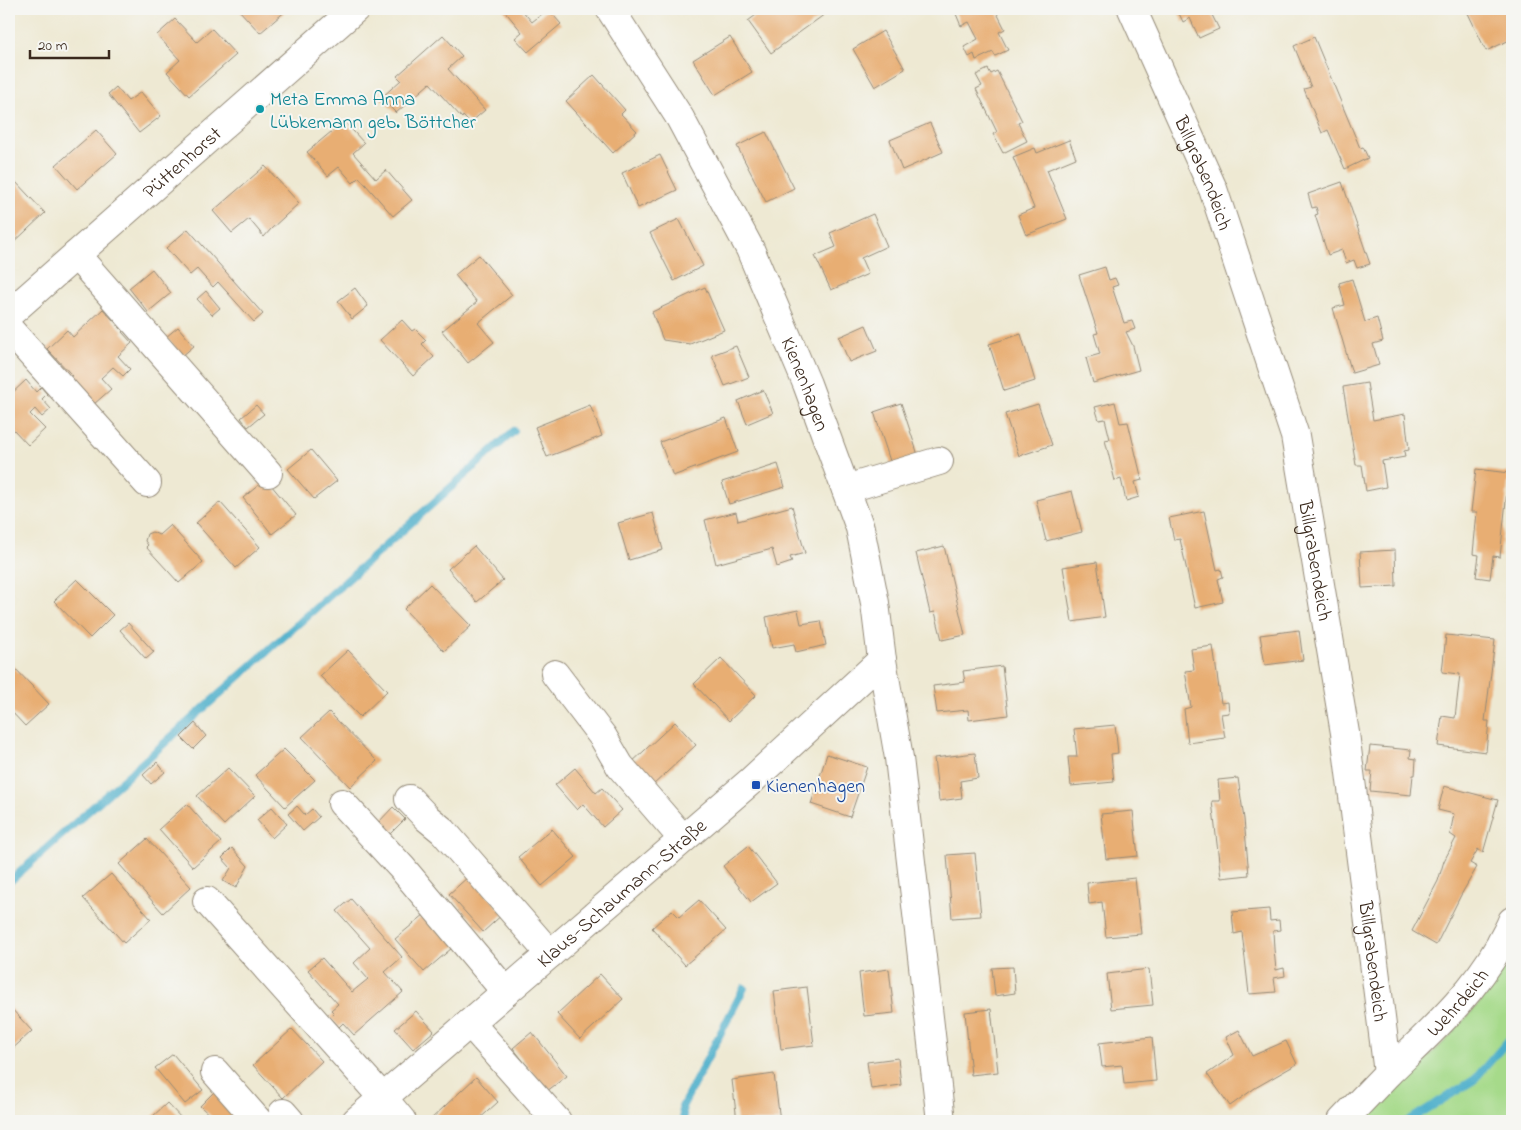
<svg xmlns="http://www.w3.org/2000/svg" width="1521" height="1130" font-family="'Indie Flower',sans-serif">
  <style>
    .green { fill: #a6da8a; stroke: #708254 }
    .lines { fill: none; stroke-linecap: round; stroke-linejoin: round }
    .stream { stroke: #4baeca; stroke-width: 8 }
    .building { fill: #e8ae73 }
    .minor-casing { stroke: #948a78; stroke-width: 30 }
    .minor { stroke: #fff; stroke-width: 28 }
    .culture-dot { fill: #0f9aa8; stroke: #f6f6f2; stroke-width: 2 }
    .transit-dot { fill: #1a4fb4; stroke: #f6f6f2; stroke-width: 2 }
    .labels { text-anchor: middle; stroke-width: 4; stroke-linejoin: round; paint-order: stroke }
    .culture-label { font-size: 20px; fill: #0d838f; stroke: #f6f6f2; text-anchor: start }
    .street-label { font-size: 20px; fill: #3b2a1e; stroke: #f6f6f2 }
    .transit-label { font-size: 20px; fill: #164399; stroke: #f6f6f2; text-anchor: start }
  </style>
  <rect width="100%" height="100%" fill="#f6f6f2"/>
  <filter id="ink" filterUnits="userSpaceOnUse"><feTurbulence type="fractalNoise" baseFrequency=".02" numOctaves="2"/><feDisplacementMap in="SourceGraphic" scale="10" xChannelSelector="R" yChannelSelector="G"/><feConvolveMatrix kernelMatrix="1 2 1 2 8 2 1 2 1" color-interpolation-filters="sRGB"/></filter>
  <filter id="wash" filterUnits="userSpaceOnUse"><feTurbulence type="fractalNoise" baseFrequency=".0096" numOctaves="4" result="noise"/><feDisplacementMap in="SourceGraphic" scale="20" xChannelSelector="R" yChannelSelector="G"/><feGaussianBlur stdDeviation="1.12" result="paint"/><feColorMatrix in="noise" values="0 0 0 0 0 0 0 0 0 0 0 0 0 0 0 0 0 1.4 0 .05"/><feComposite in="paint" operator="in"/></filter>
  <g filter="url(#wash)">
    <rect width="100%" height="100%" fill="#eee9d3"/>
    <polygon class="green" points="1512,950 1512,1121 1360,1121 1446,1040 1485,997"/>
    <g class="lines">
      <g class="stream">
        <polyline points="9,882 514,431"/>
        <polyline points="684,1121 682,1107 744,988"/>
        <polyline points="1408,1121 1474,1080 1512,1036"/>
      </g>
    </g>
    <g id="blocks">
      <g class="building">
        <polygon points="238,9 288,9 260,33"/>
        <polygon points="503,9 521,9 532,22 548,9 561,24 528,52 515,38 522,32"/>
        <polygon points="764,9 832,9 771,53 748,21"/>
        <polygon points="954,9 995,9 1005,29 999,32 1008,50 995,56 993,52 976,60 974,54 969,57 964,47 978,39 969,22 961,26"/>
        <polygon points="1177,9 1209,9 1219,29 1199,38 1190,18 1183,22"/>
        <polygon points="1466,9 1512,9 1512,39 1486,51"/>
        <polygon points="175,19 197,42 212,29 236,55 189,96 167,72 180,60 157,35"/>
        <polygon points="883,31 905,69 875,87 853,49"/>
        <polygon points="443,35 462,56 448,69 485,110 470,123 463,116 462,118 430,83 396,113 381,98 401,80 397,76"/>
        <polygon points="730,37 752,72 715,95 693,60"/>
        <polygon points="1314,37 1360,148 1363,147 1368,158 1345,169 1328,130 1322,133 1304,89 1311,87 1294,46"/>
        <polygon points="988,69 991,74 997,71 1022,121 1018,123 1027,141 1003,153 993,134 997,132 976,89 982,86 976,75"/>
        <polygon points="594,75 625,110 621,114 637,131 613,153 566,101"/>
        <polygon points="116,87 128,101 141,92 161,116 139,133 108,94"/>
        <polygon points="344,121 364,143 353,153 376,179 386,170 412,200 393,216 359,177 353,183 339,167 328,176 307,152"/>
        <polygon points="930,123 943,152 902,170 890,140"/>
        <polygon points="96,130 117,154 77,189 56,165"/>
        <polygon points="766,132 794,188 766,202 737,146"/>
        <polygon points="1069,140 1076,158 1047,170 1067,219 1026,235 1018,215 1034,208 1013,157 1035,148 1037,153"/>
        <polygon points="660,155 677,190 638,208 622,173"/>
        <polygon points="265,166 299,203 271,229 264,237 249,219 232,233 213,211"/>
        <polygon points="14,180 45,213 9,247 9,185"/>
        <polygon points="1342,182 1370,264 1357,268 1354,260 1346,263 1342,250 1328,255 1315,215 1318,214 1316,207 1312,208 1308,194"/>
        <polygon points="873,214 887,246 861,258 868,274 831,290 815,256 836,247 830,233"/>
        <polygon points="679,219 703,266 674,281 650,233"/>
        <polygon points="188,229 263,314 254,322 218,282 213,287 197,269 190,275 166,248"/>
        <polygon points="479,255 512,295 478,323 494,342 468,363 442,331 477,302 455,275"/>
        <polygon points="1105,267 1109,280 1115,278 1118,285 1112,287 1124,323 1132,321 1135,329 1126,332 1133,346 1139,370 1093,383 1086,358 1100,354 1094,334 1098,333 1079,275"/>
        <polygon points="152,269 171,293 148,312 129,288"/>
        <polygon points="1352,279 1365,322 1377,318 1383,341 1373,344 1379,365 1352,373 1333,308 1345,305 1339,283"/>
        <polygon points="705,287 724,330 690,344 663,340 652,312"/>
        <polygon points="355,288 368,306 352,319 338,301"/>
        <polygon points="206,291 220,308 212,315 197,299"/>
        <polygon points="103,309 123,331 122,332 132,343 118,356 130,369 123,376 113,367 101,378 111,389 93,405 69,380 73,376 47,349 67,330 73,337"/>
        <polygon points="402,320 412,331 415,329 426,340 422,344 434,357 413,376 380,340"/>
        <polygon points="866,325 877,351 849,362 839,337"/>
        <polygon points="178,327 194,346 182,356 166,337"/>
        <polygon points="1021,334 1035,381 1004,391 989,344"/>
        <polygon points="736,346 749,377 725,386 712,355"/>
        <polygon points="26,380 36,392 41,387 47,394 42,399 51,409 42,417 35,409 30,414 45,429 28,445 13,429 9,433 9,396"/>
        <polygon points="1367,383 1373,420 1405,414 1409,450 1404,451 1405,457 1382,461 1386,487 1366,491 1362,465 1356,465 1343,387"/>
        <polygon points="763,390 773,413 747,424 738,401"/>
        <polygon points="1115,402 1120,423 1128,422 1142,480 1135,482 1139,497 1126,501 1121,479 1115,481 1105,440 1110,439 1105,419 1099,420 1095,407"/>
        <polygon points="901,403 919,458 892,467 874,412"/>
        <polygon points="1038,404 1052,445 1019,456 1005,414"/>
        <polygon points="256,405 264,414 248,427 241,418"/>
        <polygon points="590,405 602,436 547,457 535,427"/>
        <polygon points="726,418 738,452 673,476 660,442"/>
        <polygon points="311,450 337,481 314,499 288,469"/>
        <polygon points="778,464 785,487 729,504 722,482"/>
        <polygon points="1476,469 1509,473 1500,557 1493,556 1490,579 1476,577 1479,555 1473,554 1477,512 1471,512"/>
        <polygon points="266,479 296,515 272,534 243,498"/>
        <polygon points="1072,491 1082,532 1046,541 1036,500"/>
        <polygon points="220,502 260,547 236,568 196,523"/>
        <polygon points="792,506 805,553 790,557 792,562 777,567 772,549 716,564 705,520 736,512 738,521"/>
        <polygon points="1204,511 1217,570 1221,569 1223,577 1218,579 1223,602 1195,608 1180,539 1174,540 1169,518"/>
        <polygon points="653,513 663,550 629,560 618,523"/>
        <polygon points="170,525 203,562 179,583 146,547 148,545 145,541 147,534 152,532 159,535"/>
        <polygon points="474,546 503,580 477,602 448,569"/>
        <polygon points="944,546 965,635 942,640 935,612 930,613 916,553"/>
        <polygon points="1395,550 1396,586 1362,588 1360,552"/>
        <polygon points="1097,562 1105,617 1072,622 1063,567"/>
        <polygon points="77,579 113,615 90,638 54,601"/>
        <polygon points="430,584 471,626 444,651 404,609"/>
        <polygon points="798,610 801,624 821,621 826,645 796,652 794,644 772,648 766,617"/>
        <polygon points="128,623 154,652 146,659 120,630"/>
        <polygon points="1299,630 1303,660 1265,665 1260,635"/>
        <polygon points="1446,635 1495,640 1485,721 1489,721 1486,752 1438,746 1442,716 1455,718 1460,674 1442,672"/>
        <polygon points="1213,646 1221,703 1228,702 1229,713 1221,714 1225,738 1188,743 1184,709 1191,707 1185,671 1194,670 1191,649"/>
        <polygon points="348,650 387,691 360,717 320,676"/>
        <polygon points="721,658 756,695 729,721 694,684"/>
        <polygon points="13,666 49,704 25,726 9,709 9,670"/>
        <polygon points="1002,666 1008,715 969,720 968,710 937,713 933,686 965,682 963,671"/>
        <polygon points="329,712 377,761 350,787 302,737"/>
        <polygon points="675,722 696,745 651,787 630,764"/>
        <polygon points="195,723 206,736 193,749 181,737"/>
        <polygon points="1115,725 1118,753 1111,754 1114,782 1071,786 1068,757 1077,757 1074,729"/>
        <polygon points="1370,746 1411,750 1410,758 1416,759 1415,775 1413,775 1411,795 1370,791 1372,771 1367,771"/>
        <polygon points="284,749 315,780 285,807 255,775"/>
        <polygon points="975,753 978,778 960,781 962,798 939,801 934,758"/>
        <polygon points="827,754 867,767 850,817 811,804"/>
        <polygon points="157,762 165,772 151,784 143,775"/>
        <polygon points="228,768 255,796 224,825 197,796"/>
        <polygon points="575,768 596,793 602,788 622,810 603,827 583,804 577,810 555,785"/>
        <polygon points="1238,778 1244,819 1249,875 1221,878 1212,801 1220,801 1218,780"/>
        <polygon points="1444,786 1498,800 1483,853 1478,849 1470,863 1477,867 1461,895 1436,945 1412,931 1438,881 1444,861 1456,838 1450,834 1454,814 1438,810"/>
        <polygon points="187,804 221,842 193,867 159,829"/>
        <polygon points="297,806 305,815 312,809 319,817 303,831 288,814"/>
        <polygon points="272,807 287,824 272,838 257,820"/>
        <polygon points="393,807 405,819 388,836 377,824"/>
        <polygon points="1133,811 1138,856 1106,859 1101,814"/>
        <polygon points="552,829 576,857 542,886 518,857"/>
        <polygon points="147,839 191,887 163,913 119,864"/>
        <polygon points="748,846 777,883 751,902 723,866"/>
        <polygon points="232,848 248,866 236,888 223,881 231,868 222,858"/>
        <polygon points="975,853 981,916 952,918 947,855"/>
        <polygon points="111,874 151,919 124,943 83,898"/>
        <polygon points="469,876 504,913 483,932 449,894"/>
        <polygon points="1135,878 1141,934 1106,937 1102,902 1089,904 1087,883"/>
        <polygon points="351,899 402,957 385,972 403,992 354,1035 343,1023 339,1027 330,1017 334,1013 331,1010 338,1004 308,970 322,958 352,992 368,979 354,963 370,948 337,911"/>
        <polygon points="699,900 726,930 685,965 652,928 672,910 679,917"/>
        <polygon points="431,909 459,942 424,972 395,939"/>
        <polygon points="1269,909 1270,921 1279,920 1280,930 1273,931 1274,949 1276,970 1284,968 1285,976 1274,978 1276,992 1249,994 1242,932 1234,934 1232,912"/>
        <polygon points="1013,967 1015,993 995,996 992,968"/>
        <polygon points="889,969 894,1013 864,1016 859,973"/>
        <polygon points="1149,969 1153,1005 1111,1009 1107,974"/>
        <polygon points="600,974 623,999 580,1039 557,1014"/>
        <polygon points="807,987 814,1045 781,1049 774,991"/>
        <polygon points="9,1006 32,1031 9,1052"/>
        <polygon points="991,1009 998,1072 971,1075 965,1012"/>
        <polygon points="416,1011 434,1031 413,1049 395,1029"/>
        <polygon points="292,1029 322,1061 283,1098 253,1065"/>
        <polygon points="1239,1030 1252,1056 1286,1041 1297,1064 1255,1088 1230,1106 1207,1074 1234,1055 1226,1037"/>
        <polygon points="532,1032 567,1076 547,1091 513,1048"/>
        <polygon points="1152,1037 1156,1081 1124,1084 1122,1065 1102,1067 1099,1043"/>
        <polygon points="173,1054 203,1090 185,1104 155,1068"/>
        <polygon points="898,1058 901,1085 871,1089 867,1062"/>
        <polygon points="774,1074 780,1121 737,1121 732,1080"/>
        <polygon points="476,1077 498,1102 477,1121 429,1121"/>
        <polygon points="220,1086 255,1121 216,1121 200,1106"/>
        <polygon points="167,1103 184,1121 154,1121 151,1118"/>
      </g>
    </g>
  </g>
  <g filter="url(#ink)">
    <use href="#blocks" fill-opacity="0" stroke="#948a78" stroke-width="1"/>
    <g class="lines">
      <defs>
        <g id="minor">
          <path id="s1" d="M610 9 680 118 750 249 807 384 860 528 875 603 882 660 899 758 941 1121"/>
          <path id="s2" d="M1132 9 1213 189 1295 436 1345 733 1388 1073 1342 1121"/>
          <polyline points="76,255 268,473"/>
          <path id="s3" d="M9 314 355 9"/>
          <polyline points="9,329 147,483"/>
          <polyline points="846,489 939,461"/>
          <polyline points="555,674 603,737 620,766 683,839"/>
          <polyline points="409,799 427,818 443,831 550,954"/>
          <polyline points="342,803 402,868 506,992"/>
          <polyline points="207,901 383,1098 402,1121"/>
          <polyline points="470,1023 557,1121"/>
          <polyline points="215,1072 258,1121"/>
          <path id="s4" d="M1388 1073C1429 1033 1472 995 1500 945 1504 937 1509 929 1512 921"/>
          <polyline points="283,1113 290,1121"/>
          <path id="s5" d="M356 1121 752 780 882 660"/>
        </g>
      </defs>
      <use href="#minor" class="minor-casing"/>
      <use href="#minor" class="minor"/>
    </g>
  </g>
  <circle class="culture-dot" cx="260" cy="109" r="5"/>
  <rect class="transit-dot" x="751" y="780" width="10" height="10" rx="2.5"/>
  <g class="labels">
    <g class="culture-label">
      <text x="270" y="105">Meta Emma Anna<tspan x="270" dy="23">Lübkemann geb. Böttcher</tspan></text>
    </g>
    <g class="street-label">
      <text dy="7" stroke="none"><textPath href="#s3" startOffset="230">Püttenhorst</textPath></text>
      <text dy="7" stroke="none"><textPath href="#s2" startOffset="179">Billgrabendeich</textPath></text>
      <text dy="7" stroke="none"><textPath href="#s1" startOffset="424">Kienenhagen</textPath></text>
      <text dy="7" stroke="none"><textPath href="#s2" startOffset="584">Billgrabendeich</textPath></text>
      <text dy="7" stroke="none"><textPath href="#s5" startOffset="350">Klaus-Schaumann-Straße</textPath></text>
      <text dy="7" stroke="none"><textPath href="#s2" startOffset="989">Billgrabendeich</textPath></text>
      <text dy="7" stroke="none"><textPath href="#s4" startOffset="99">Wehrdeich</textPath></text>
    </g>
    <g class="transit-label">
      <text x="766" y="792">Kienenhagen</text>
    </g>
  </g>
  <rect width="1521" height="1130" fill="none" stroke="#f6f6f2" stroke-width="30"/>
  <path d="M30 50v8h79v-8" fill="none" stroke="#3b2a1e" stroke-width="2.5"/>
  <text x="38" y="50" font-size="15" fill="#3b2a1e" stroke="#f6f6f2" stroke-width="4" paint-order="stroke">20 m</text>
</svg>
